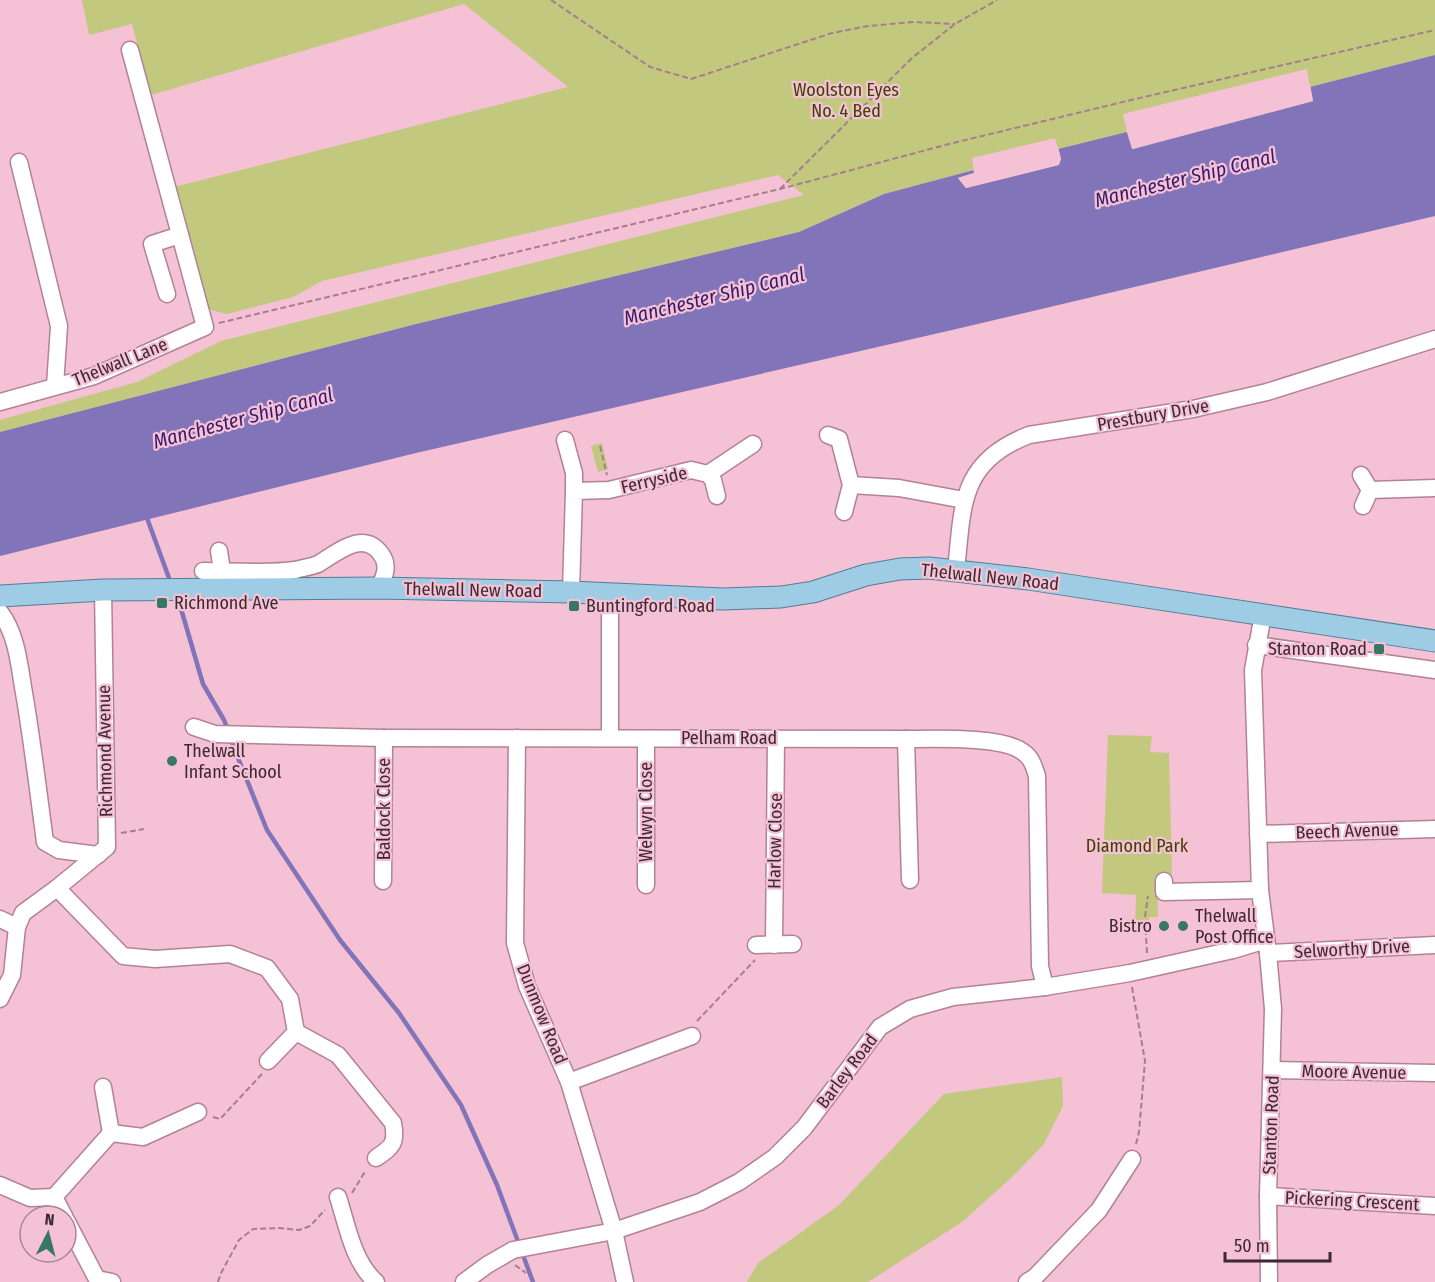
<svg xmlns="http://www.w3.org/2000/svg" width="1435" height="1282" font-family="'Fira Sans Condensed',sans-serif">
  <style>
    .green { fill: #c2c87e }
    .water { fill: #8274b8 }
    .pier { fill: #f4c1d5 }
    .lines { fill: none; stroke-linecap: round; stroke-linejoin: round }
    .stream { stroke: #8274b8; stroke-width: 4.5 }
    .minor-casing { stroke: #b28296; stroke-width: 19 }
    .major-casing { stroke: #527d9a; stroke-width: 23 }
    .path { stroke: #a57f8e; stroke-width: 2; stroke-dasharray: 6 3; stroke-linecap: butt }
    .minor { stroke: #fff; stroke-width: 16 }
    .major { stroke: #9ecce4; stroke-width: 21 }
    .poi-dot { fill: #387765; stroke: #f4c1d5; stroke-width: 2 }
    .labels { text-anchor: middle; stroke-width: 4.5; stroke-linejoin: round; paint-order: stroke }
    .park-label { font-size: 18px; fill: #3e4100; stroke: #f4c1d5 }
    .street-label { font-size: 18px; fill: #3d2931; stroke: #f4c1d5 }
    .poi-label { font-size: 18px; fill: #3d2931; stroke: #f4c1d5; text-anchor: start }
    .water-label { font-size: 20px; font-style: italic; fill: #361a6d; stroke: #f4c1d5 }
  </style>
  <rect width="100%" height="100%" fill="#f4c1d5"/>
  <g class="green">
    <polygon points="82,0 1435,0 1435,55 1310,87 1307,69 1123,114 1127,132 1058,149 1055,138 972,158 974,170 884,194 799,232 416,324 0,432 0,420 137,382 221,341 804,195 778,175 322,281 293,297 227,314 207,309 174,187 568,87 464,4 151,95 132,24 89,35"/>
    <polygon points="602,443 608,469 598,472 591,446"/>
    <polygon points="1108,735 1152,736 1150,752 1169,753 1172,874 1157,874 1158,917 1149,917 1150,928 1135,929 1136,895 1102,893"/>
    <polygon points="1062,1077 1063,1106 1044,1144 1012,1177 962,1222 868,1282 747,1282 758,1263 839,1205 944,1094"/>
  </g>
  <polygon class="water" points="1435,55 1435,216 952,330 416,453 0,556 0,432 416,324 799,232 884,194 974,170 974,173 958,178 966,188 1058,165 1061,159 1058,149 1127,132 1133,149 1313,101 1310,87"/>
  <g class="pier">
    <polygon points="1310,84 1313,101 1132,149 1126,129 1130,131 1134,145 1310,99 1307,87"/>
    <polygon points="1058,146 1061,159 1059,165 966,188 958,178 974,173 973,167 976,168 977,174 963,179 967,185 1056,163 1058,159 1055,149"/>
  </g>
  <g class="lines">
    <g class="stream">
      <polyline points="147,518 169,578"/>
      <polyline points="179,602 203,684 224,720 228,730"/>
      <polyline points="230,738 267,830 340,940 399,1013 461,1105 497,1185 533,1282"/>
    </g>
    <defs>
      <g id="minor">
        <polyline points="19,162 59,326 55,386"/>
        <polyline points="167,294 152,244 180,235"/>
        <polyline points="0,402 94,376 205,327 130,50"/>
        <polyline points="828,435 839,439 851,485 899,488 964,500"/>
        <polyline points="565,440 574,473 574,491"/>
        <polyline points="708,474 753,444"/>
        <polyline points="1361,475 1370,490 1363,506"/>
        <polyline points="1370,490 1435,488"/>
        <polyline points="844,512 851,485"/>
        <polyline points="219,551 222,571"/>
        <path d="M956 570C963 506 959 462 1029 435L1193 409 1267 392 1435 339"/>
        <path d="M203 571C231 571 269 574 295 570 302 568 311 567 318 564 337 553 363 529 381 554 390 566 384 577 379 588"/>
        <polyline points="571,592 574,491 609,490 691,470 708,474 713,480 717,496"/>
        <polyline points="610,593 610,737"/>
        <path d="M0 612C16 633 19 662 23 687 32 738 38 790 45 842L59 850 98 855"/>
        <polyline points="1263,614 1253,670 1260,890 1268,953 1273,1009 1268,1196 1269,1282"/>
        <polyline points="1256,645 1435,670"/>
        <path d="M194 727 215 734 384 738 906 739C933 739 1003 736 1023 752 1032 758 1034 767 1037 776L1040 966 1045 987"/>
        <polyline points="517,738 515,943 527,986 569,1082 614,1231 625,1282"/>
        <polyline points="646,739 646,885"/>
        <polyline points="906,739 910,880"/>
        <polyline points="1258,834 1435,829"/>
        <polyline points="383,881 384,738"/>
        <polyline points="1164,881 1164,892 1260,890"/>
        <polyline points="57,888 123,956 155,959 230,954 267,968 290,999 296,1032 268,1061"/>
        <polyline points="0,919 17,927"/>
        <polyline points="756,945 793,944"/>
        <polyline points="774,945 776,738"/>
        <polyline points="1268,953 1435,945"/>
        <polyline points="0,999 12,975 17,927 23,913 57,888 107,847 103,590"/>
        <path d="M296 1032 338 1055 393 1123C397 1144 392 1147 376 1158"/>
        <polyline points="1272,1070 1435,1073"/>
        <polyline points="569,1082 692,1036"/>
        <polyline points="103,1087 111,1133 143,1137 198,1112"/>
        <polyline points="0,1185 30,1198 54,1197 64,1216"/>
        <polyline points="1268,1196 1435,1206"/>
        <polyline points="54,1197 111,1133"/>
        <path d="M338 1197C347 1225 353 1262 376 1282"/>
        <polyline points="66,1220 97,1279 112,1282"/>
        <polyline points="464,1282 487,1265 513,1250 614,1231 700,1202 739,1182 775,1157 804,1128 880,1027 910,1009 953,997 1045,987 1130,973 1233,950 1266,940"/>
        <polyline points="1027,1282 1035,1277 1099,1210 1132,1159"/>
      </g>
      <polyline id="major" points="0,596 103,590 379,588 571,592 723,599 781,597 813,592 866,575 900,569 929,568 1028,579 1435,641"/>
    </defs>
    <use href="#minor" class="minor-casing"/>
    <use href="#major" class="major-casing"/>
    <g class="path">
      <polyline points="551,0 650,67 691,79 832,33 868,26 914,22 955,24"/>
      <polyline points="780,189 912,58 955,24 997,0"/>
      <polyline points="219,323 780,189 949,144 1131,100 1435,30"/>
      <polyline points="600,446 607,475"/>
      <polyline points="121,833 144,829"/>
      <polyline points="1147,953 1145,917 1148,896"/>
      <polyline points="1132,987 1145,1061 1139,1132 1136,1144"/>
      <polyline points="697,1021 755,960"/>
      <polyline points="213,1117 220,1119 262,1074"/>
      <polyline points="352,1193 366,1170"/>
      <polyline points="515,1265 526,1273"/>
      <polyline points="218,1282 221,1273 239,1240 253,1229 279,1228 299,1230 310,1226 325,1210"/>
    </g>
    <use href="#minor" class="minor"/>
    <use href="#major" class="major"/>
  </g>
  <g class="poi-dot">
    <rect x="156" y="597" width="12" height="12" rx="3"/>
    <rect x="568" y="600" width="12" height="12" rx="3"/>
    <rect x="1373" y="643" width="12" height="12" rx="3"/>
    <circle cx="172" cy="761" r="6"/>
    <circle cx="1164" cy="926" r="6"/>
    <circle cx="1183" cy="926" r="6"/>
  </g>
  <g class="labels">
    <g class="park-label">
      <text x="846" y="96">Woolston Eyes<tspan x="846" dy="21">No. 4 Bed</tspan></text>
      <text x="1137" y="852">Diamond Park</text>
    </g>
    <g class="street-label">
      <text transform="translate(120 362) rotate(-22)" y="6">Thelwall Lane</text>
      <text transform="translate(1153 415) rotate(-10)" y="6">Prestbury Drive</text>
      <text transform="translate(654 480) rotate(-13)" y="6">Ferryside</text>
      <text transform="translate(990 577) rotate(6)" y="6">Thelwall New Road</text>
      <text transform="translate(473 590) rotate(1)" y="6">Thelwall New Road</text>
      <text x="729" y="744">Pelham Road</text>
      <text transform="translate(105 751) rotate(-91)" y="6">Richmond Avenue</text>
      <text transform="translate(384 809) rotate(-90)" y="6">Baldock Close</text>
      <text transform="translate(646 812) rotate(-90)" y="6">Welwyn Close</text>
      <text transform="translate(1347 831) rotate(-2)" y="6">Beech Avenue</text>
      <text transform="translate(775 841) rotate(-89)" y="6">Harlow Close</text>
      <text transform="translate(1352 949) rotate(-3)" y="6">Selworthy Drive</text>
      <text transform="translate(542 1014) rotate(68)" y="6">Dunmow Road</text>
      <text transform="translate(847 1071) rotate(-53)" y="6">Barley Road</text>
      <text transform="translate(1354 1072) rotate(1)" y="6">Moore Avenue</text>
      <text transform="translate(1271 1125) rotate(-88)" y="6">Stanton Road</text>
      <text transform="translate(1352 1201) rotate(3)" y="6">Pickering Crescent</text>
    </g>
    <g class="poi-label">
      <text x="174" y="609">Richmond Ave</text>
      <text x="586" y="612">Buntingford Road</text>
      <text x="1367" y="655" text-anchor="end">Stanton Road</text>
      <text x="184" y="757">Thelwall<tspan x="184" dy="21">Infant School</tspan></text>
      <text x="1195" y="922">Thelwall<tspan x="1195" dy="21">Post Office</tspan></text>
      <text x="1152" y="932" text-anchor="end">Bistro</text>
    </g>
    <g class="water-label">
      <text transform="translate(1185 178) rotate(-14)" y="7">Manchester Ship Canal</text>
      <text transform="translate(714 296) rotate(-14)" y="7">Manchester Ship Canal</text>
      <text transform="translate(243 418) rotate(-15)" y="7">Manchester Ship Canal</text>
    </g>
  </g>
  <g transform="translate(48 1234) rotate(6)"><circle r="28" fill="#f4c1d5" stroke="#ab8493" stroke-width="1.5"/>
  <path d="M0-4.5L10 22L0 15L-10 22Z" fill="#387765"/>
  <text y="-9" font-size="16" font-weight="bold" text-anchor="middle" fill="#3d2931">N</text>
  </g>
  <path d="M1225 1252v9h105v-9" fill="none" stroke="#3d2931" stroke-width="3"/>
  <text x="1234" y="1252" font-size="18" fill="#3d2931" stroke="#f4c1d5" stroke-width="4.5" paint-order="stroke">50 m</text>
</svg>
